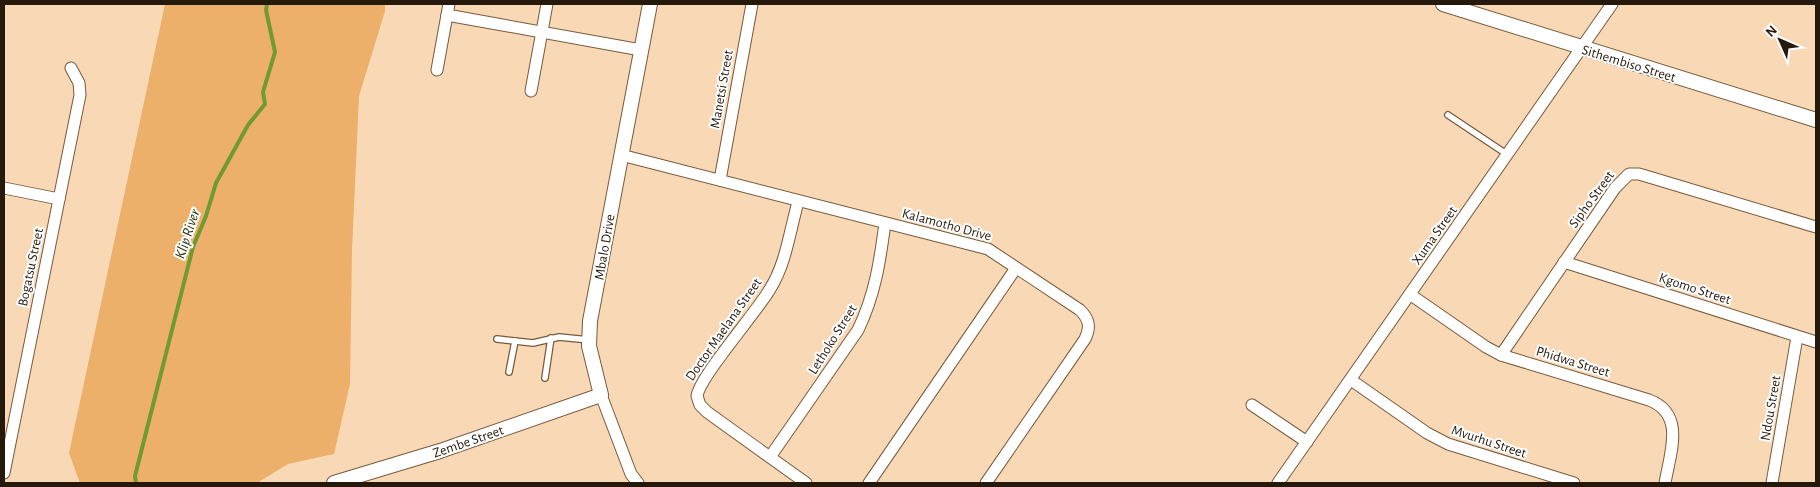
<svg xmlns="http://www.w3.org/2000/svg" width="1820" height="487" font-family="'Alegreya Sans',sans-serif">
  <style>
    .green { fill: #ecb06b }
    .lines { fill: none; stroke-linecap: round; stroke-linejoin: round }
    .stream { stroke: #719b32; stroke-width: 4 }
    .service-casing { stroke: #775b3c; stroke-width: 8 }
    .minor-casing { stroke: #775b3c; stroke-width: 13 }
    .tertiary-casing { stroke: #775b3c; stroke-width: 16 }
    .service { stroke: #fff; stroke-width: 5.5 }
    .minor { stroke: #fff; stroke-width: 11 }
    .tertiary { stroke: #fff; stroke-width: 14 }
    .labels { text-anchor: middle; stroke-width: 4; stroke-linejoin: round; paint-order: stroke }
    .street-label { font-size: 14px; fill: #25190c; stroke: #fff }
    .water-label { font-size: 15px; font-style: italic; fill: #24350a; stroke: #fff }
  </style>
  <rect width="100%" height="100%" fill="#f8d8b5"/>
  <polygon class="green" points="165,4 385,4 385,11 359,96 352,250 350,384 334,454 288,464 257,483 80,483 69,453"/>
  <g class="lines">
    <polyline class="stream" points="136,483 135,476 193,247 206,216 216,183 248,125 265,104 263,92 275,52 266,10 267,4"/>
    <defs>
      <g id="service">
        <polyline points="1448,115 1508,155"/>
        <polyline points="497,339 533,343 559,337 589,340"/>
        <polyline points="509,372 515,341"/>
        <polyline points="545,378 551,338"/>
      </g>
      <g id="minor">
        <polyline points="447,15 641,50"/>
        <polyline points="437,70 449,4"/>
        <polyline points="531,91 547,4"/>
        <path d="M621 155 988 249 1080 310C1089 319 1091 327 1085 339L986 483"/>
        <polyline points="720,180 752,4"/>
        <polyline points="4,188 59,199"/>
        <path d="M798 202C790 230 786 264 770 289 757 312 700 376 697 396L700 405 707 412 806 483"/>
        <polyline points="1564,262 1816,342"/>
        <path d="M1411 295 1486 347 1501 355 1649 400C1686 414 1670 453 1665 483"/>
        <polyline points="1501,355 1615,188 1629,174 1639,174 1816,227"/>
        <polyline points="1351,380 1427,433 1448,444 1574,483"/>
        <polyline points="601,395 631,474 638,483"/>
        <polyline points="1252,405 1307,442"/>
        <path d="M770 457 858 330C875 295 880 261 885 223"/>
        <polyline points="4,473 80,95 79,83 71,68"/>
        <polyline points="869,483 1016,268"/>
        <polyline points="1278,483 1612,4"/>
        <polyline points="1772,483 1797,337"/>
      </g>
      <g id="tertiary">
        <polyline points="1443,4 1816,120"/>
        <polyline points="334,483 440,451 601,395 589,346 590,321 650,4"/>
      </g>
    </defs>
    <use href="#service" class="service-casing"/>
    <use href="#minor" class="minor-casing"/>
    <use href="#tertiary" class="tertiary-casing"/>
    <use href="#service" class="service"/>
    <use href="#minor" class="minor"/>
    <use href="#tertiary" class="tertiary"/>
  </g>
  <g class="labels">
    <g class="street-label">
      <text transform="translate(1629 63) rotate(17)" y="5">Sithembiso Street</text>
      <text transform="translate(721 89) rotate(-80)" y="5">Manetsi Street</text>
      <text transform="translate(1591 199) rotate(-54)" y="5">Sipho Street</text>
      <text transform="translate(947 224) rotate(15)" y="5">Kalamotho Drive</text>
      <text transform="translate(1434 235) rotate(-55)" y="5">Xuma Street</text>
      <text transform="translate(604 247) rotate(-80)" y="5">Mbalo Drive</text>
      <text transform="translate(30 267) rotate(-78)" y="5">Bogatsu Street</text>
      <text transform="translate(1695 288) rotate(18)" y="5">Kgomo Street</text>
      <text transform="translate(723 329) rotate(-55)" y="5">Doctor Maelana Street</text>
      <text transform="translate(832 339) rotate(-58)" y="5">Lethoko Street</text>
      <text transform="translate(1573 361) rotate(17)" y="5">Phidwa Street</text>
      <text transform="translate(1770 408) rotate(-80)" y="5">Ndou Street</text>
      <text transform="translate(468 441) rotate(-19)" y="5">Zembe Street</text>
      <text transform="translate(1489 441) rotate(18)" y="5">Mvurhu Street</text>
    </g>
    <g class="water-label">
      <text transform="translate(187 234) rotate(-72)" y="5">Klip River</text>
    </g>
  </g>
  <rect width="1820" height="487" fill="none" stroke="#25190c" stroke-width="10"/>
  <g transform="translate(1780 40) rotate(315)" stroke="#ffffff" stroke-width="4" paint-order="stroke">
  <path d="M0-4L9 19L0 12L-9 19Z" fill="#25190c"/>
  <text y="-8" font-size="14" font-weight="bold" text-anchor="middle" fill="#25190c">N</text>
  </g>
</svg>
